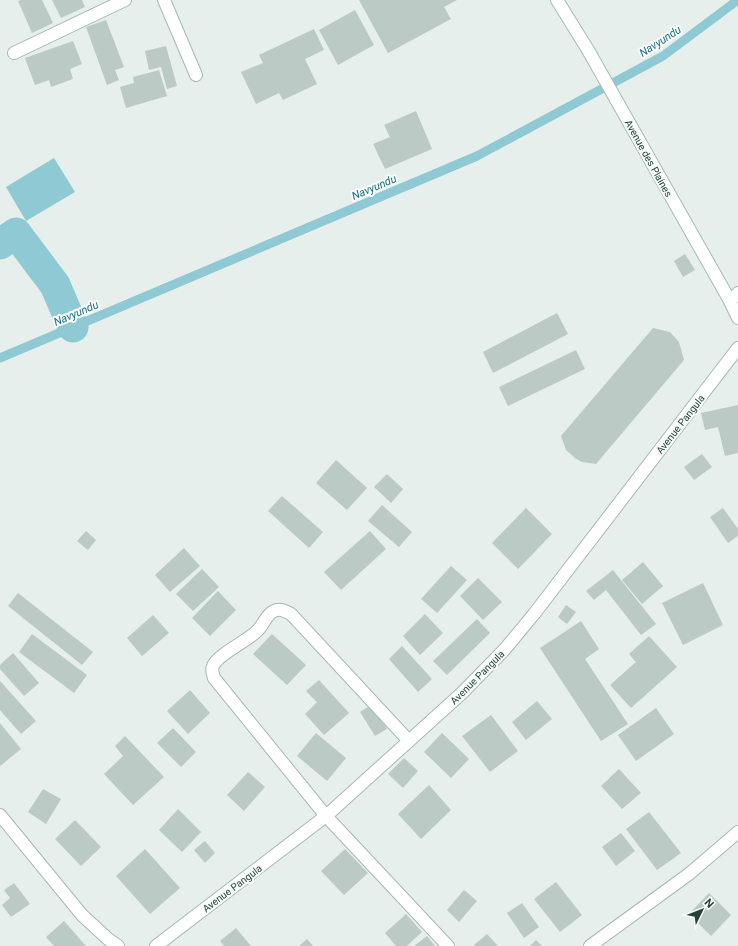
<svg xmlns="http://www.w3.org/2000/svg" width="738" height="946" font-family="Roboto,sans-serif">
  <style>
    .water { fill: #8ec9d4 }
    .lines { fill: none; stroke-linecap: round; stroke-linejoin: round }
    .stream { stroke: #8ec9d4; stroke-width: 9 }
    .canal { stroke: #8ec9d4; stroke-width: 31 }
    .building { fill: #bbcac4 }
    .street-casing { stroke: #a8b8b2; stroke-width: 14 }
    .secondary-casing { stroke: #a4bbb3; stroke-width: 14 }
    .street { stroke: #fff; stroke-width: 12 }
    .secondary { stroke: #fff; stroke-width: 12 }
    .labels { text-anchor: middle; stroke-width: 4; stroke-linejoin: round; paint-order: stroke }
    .street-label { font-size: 10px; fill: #24423a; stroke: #f7fbf9 }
    .water-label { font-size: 11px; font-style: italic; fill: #1c6f80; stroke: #f7fbf9 }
  </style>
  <rect width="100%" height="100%" fill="#e6efeb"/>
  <polygon class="water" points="54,158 75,192 26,221 6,187"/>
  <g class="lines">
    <polyline class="stream" points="0,358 477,156 663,56 738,0"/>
    <polyline class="canal" points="0,244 16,233 55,285 73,327"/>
  </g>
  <g class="building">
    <polygon points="21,0 42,0 53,23 32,33 18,1"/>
    <polygon points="52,0 82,0 85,7 61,18"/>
    <polygon points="359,0 457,0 444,7 451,19 388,53"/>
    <polygon points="355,10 374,45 338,65 319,30"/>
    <polygon points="106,20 124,67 115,70 119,80 107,85 86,27"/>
    <polygon points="314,29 324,50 305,59 317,84 283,100 279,93 256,104 241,72 263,63 259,55"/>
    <polygon points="73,41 82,64 70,69 73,79 51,87 49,80 35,85 25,58"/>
    <polygon points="166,46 177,86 167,89 161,67 149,70 145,51"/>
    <polygon points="159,70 167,96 126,108 120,87 134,83 133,77"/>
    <polygon points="416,111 432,149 385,169 373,144 390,137 384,125"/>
    <polygon points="685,254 695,270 683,277 674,261"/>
    <polygon points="557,313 568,334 493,373 483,352"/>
    <polygon points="653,328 670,332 679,342 684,360 596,464 582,462 575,458 566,450 561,436"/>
    <polygon points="576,350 585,369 508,406 499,387"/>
    <polygon points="738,405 738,453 725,456 718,427 705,430 701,413"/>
    <polygon points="702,454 712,467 694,480 684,467"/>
    <polygon points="336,460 367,488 347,510 316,483"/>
    <polygon points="387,474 403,489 391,503 374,487"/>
    <polygon points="282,496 323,532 309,548 268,511"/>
    <polygon points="382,505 412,532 399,547 368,521"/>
    <polygon points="526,508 552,534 518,569 492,543"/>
    <polygon points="723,508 738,529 738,536 728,543 710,517"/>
    <polygon points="86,531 96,540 88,550 77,541"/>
    <polygon points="370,531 386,549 341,590 324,572"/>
    <polygon points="184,548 200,566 170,592 155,575"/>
    <polygon points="643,562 663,586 642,604 622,580"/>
    <polygon points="451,566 467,580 437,613 421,599"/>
    <polygon points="202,569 219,587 193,611 176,594"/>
    <polygon points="613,570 656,624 641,635 606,590 594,600 586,591"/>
    <polygon points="478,578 502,602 483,620 460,596"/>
    <polygon points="703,583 723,625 683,645 662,603"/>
    <polygon points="218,591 236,610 210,636 192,618"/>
    <polygon points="18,593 93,652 82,665 8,606"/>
    <polygon points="566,605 576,612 567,624 558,617"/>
    <polygon points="425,614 443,633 420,655 403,636"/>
    <polygon points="153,615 169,633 142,656 127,638"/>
    <polygon points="477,619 490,633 447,675 433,661"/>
    <polygon points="581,621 599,649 585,659 628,724 601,741 540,648"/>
    <polygon points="32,634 87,675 74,693 19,652"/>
    <polygon points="272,634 306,665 287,685 253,654"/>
    <polygon points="649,636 677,667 631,708 610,685 636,662 629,654"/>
    <polygon points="402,646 432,679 418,692 389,659"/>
    <polygon points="13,653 39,683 24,696 0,669 0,665"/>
    <polygon points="319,680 349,713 324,735 305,714 317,702 306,691"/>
    <polygon points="0,681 36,721 21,734 0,710"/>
    <polygon points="190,690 210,713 188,734 167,711"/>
    <polygon points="537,701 552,719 526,740 512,722"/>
    <polygon points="371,705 387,729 375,736 360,712"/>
    <polygon points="656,708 674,734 636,761 618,735"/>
    <polygon points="491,715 518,751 490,772 462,736"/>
    <polygon points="0,723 21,749 0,766"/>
    <polygon points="173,728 196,752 181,767 157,743"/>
    <polygon points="316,733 346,758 327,781 297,756"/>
    <polygon points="442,733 469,759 451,778 424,752"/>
    <polygon points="125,736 164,777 133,805 104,774 123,756 115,746"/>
    <polygon points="404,758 418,771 403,788 388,774"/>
    <polygon points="619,769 641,793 622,809 601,786"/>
    <polygon points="248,772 265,787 244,811 227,795"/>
    <polygon points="429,785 451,810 421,839 398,814"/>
    <polygon points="43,789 61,799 46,824 28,812"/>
    <polygon points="178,809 201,832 182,852 159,830"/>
    <polygon points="649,812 681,853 657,870 626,829"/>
    <polygon points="75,820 101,847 81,866 55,839"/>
    <polygon points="621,833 635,851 616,866 602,847"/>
    <polygon points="205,841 215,853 205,863 194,850"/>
    <polygon points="145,849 180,888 150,914 116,876"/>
    <polygon points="345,849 368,873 344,895 321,871"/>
    <polygon points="556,882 582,915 560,932 534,899"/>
    <polygon points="14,883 30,904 11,917 2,905 10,898 4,890"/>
    <polygon points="464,890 477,901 459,922 447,910"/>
    <polygon points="709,893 731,915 711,936 689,914"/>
    <polygon points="522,903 539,927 524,938 507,913"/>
    <polygon points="406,914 422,932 407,946 396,946 385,933"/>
    <polygon points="64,921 86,946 54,946 46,937"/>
    <polygon points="236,928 251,946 224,946 220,941"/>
    <polygon points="487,934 498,946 475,946 474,945"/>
    <polygon points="427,936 435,946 414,946"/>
    <polygon points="307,939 313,946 299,946"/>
    <polygon points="536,940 542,946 530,946"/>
  </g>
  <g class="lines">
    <defs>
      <g id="street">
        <polyline points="164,0 196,75"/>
        <polyline points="14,53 125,0"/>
        <polyline points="730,301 738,293"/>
        <path d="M409 741 291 614C285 611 280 608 274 611 266 614 263 627 256 632 247 641 217 655 213 666 211 670 213 674 214 678L326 816 448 946"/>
        <polyline points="0,815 82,915 108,939 118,946"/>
        <polyline points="156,946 326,816 462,693 505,649 534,614 738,348"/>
        <polyline points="590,946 689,874 738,832"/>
      </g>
      <polyline id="secondary" points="557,0 588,50 730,301 738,318"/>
    </defs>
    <use href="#street" class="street-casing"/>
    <use href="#secondary" class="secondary-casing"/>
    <use href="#street" class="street"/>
    <use href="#secondary" class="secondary"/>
  </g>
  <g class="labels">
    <g class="street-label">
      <text transform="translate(649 158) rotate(61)" y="4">Avenue des Plaines</text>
      <text transform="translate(680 424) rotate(-52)" y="4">Avenue Pangula</text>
      <text transform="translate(477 677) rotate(-45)" y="4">Avenue Pangula</text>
      <text transform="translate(232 888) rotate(-37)" y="4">Avenue Pangula</text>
    </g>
    <g class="water-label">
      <text transform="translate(660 41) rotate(-33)" y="4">Navyundu</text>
      <text transform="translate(374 187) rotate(-23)" y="4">Navyundu</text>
      <text transform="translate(76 313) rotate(-23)" y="4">Navyundu</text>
    </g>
  </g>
  <g transform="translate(702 910) rotate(47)" stroke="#f7fbf9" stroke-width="3" paint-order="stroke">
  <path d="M0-3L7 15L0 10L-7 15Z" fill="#24423a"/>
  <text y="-6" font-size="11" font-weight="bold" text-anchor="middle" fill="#24423a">N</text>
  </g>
</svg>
